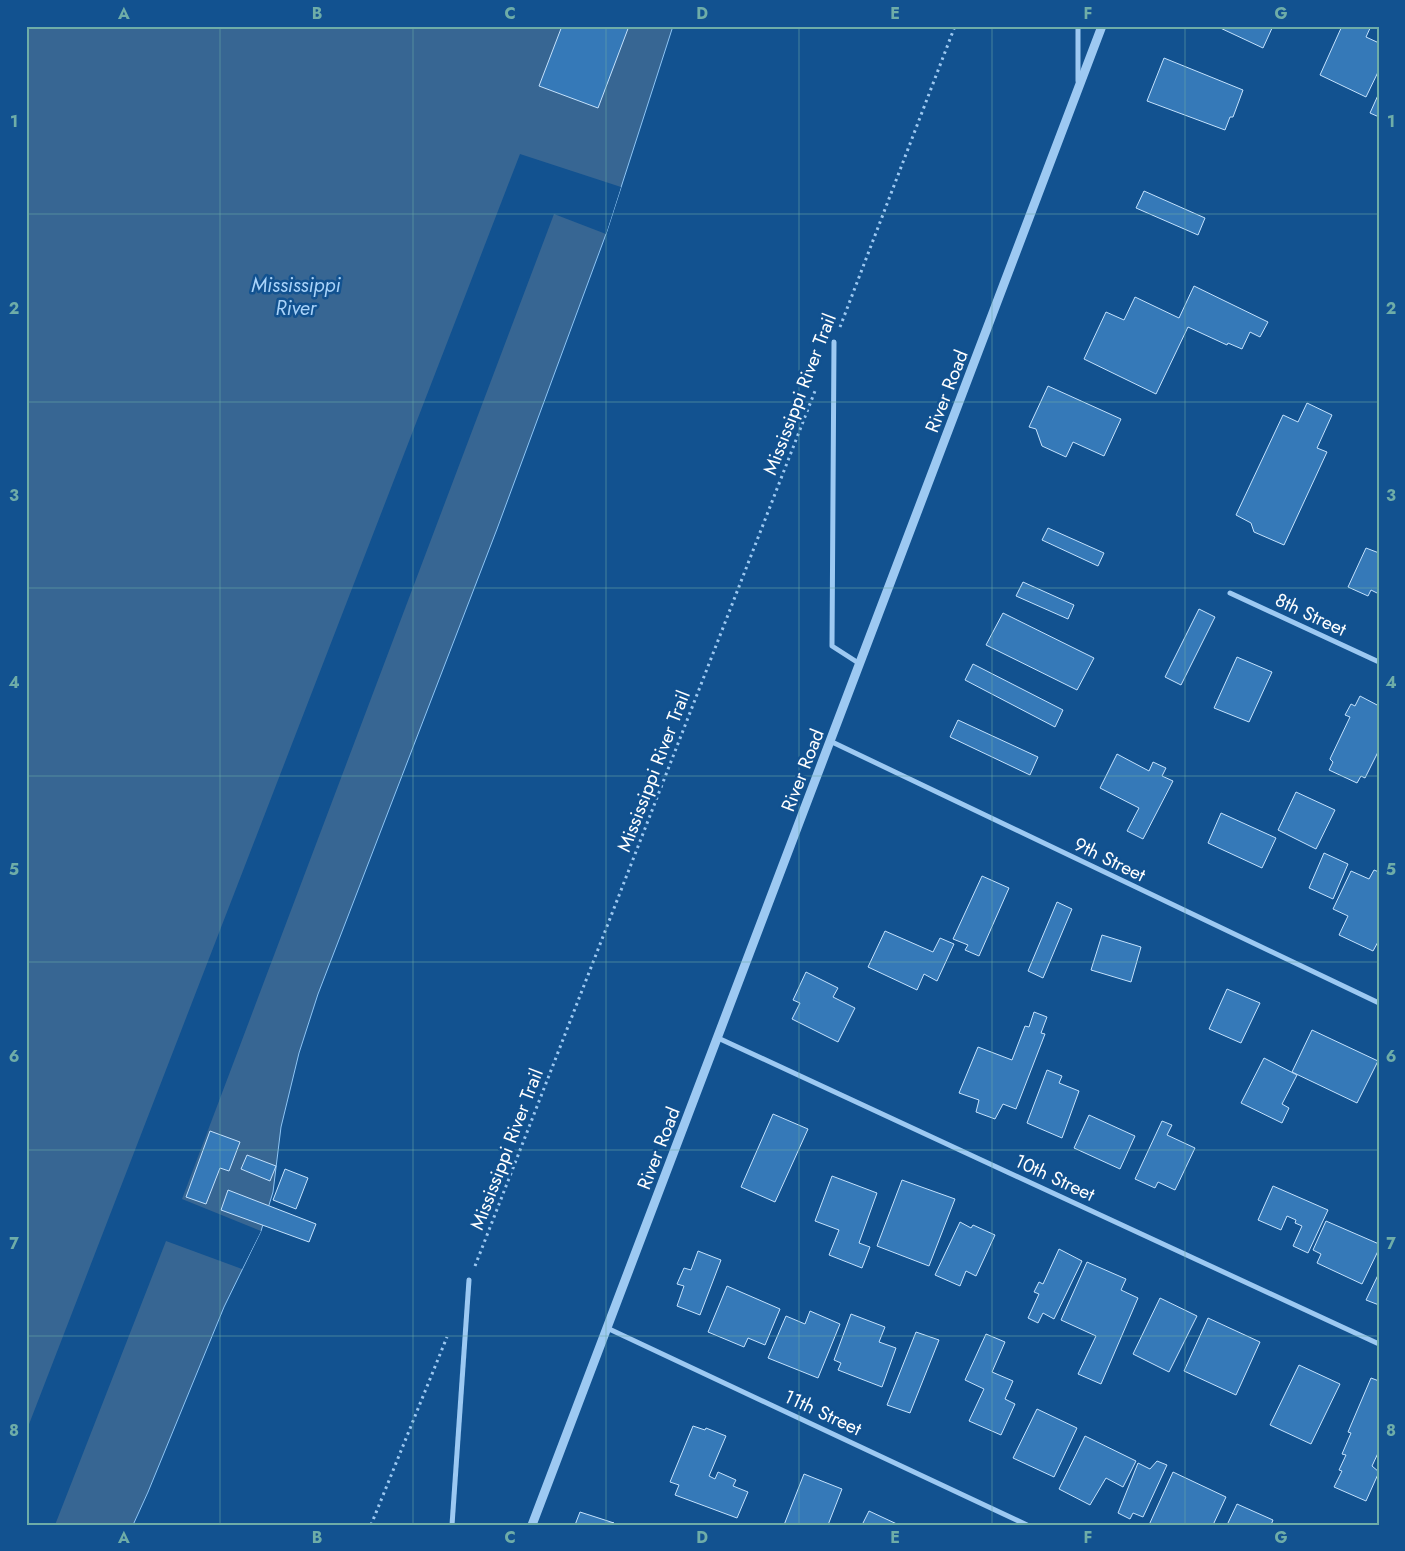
<svg xmlns="http://www.w3.org/2000/svg" width="1405" height="1551" font-family="Jost,sans-serif">
  <style>
    .water { fill: #376693; stroke: #8ec5f5 }
    .pier { fill: #125290 }
    .building { fill: #3579b8; stroke: #c4e2fd }
    .lines { fill: none; stroke-linecap: round; stroke-linejoin: round }
    .path { stroke: #9dc9f2; stroke-width: 3; stroke-dasharray: 2.5 4; stroke-linecap: butt }
    .minor { stroke: #9dc9f2; stroke-width: 5 }
    .tertiary { stroke: #9dc9f2; stroke-width: 9 }
    .grid { fill: none; stroke: #6fada8; stroke-width: 1; stroke-opacity: 0.55 }
    .labels { text-anchor: middle; stroke-width: 5; stroke-linejoin: round; paint-order: stroke }
    .street-label { font-size: 19px; fill: #fff; stroke: #125290 }
    .water-label { font-size: 20px; font-style: italic; fill: #a9d3f9; stroke: #125290 }
    .neatline { fill: none; stroke: #6fada8; stroke-width: 2 }
    .grid-label { font-size: 16px; text-anchor: middle; font-weight: bold; fill: #6fada8 }
  </style>
  <rect width="100%" height="100%" fill="#125290"/>
  <polygon class="water" points="26,26 673,26 606,234 497,529 318,994 299,1053 281,1127 273,1192 261,1231 224,1307 148,1492 133,1525 26,1525"/>
  <polygon class="pier" points="520,154 621,187 606,234 554,214 182,1199 261,1231 242,1269 166,1241 55,1525 26,1525 26,1432"/>
  <g class="building">
    <polygon points="562,26 629,26 598,108 539,86"/>
    <polygon points="1216,26 1273,26 1263,48"/>
    <polygon points="1342,26 1371,26 1366,37 1379,43 1379,70 1366,97 1320,75"/>
    <polygon points="1164,58 1243,90 1233,117 1230,117 1225,130 1147,101"/>
    <polygon points="1379,93 1379,117 1370,113"/>
    <polygon points="1144,191 1205,218 1198,235 1136,208"/>
    <polygon points="1194,286 1268,322 1260,337 1250,332 1242,349 1228,343 1227,345 1188,327 1156,394 1084,359 1106,312 1124,320 1135,297 1179,318"/>
    <polygon points="1048,386 1121,419 1104,456 1073,442 1066,457 1042,446 1036,429 1029,427"/>
    <polygon points="1307,403 1332,415 1317,448 1327,452 1284,545 1254,532 1251,523 1236,515 1283,415 1298,422"/>
    <polygon points="1048,528 1104,553 1098,566 1042,540"/>
    <polygon points="1366,548 1379,553 1379,594 1371,590 1368,596 1348,587"/>
    <polygon points="1023,582 1074,605 1068,619 1016,596"/>
    <polygon points="1199,609 1215,617 1181,685 1165,677"/>
    <polygon points="1003,613 1094,658 1077,690 986,645"/>
    <polygon points="1237,657 1272,672 1249,722 1214,708"/>
    <polygon points="973,664 1063,710 1055,727 965,680"/>
    <polygon points="1360,696 1379,706 1379,750 1365,778 1361,776 1357,783 1329,770 1333,762 1330,759 1350,717 1345,715 1351,704 1355,706"/>
    <polygon points="958,720 1038,757 1030,775 950,737"/>
    <polygon points="1117,754 1149,771 1153,762 1166,768 1162,776 1173,781 1143,839 1127,831 1139,808 1100,788"/>
    <polygon points="1296,792 1335,810 1316,849 1278,830"/>
    <polygon points="1221,813 1276,838 1262,868 1208,843"/>
    <polygon points="1324,853 1348,864 1333,899 1309,888"/>
    <polygon points="1374,870 1379,872 1379,940 1373,951 1339,935 1348,916 1333,909 1351,871 1369,879"/>
    <polygon points="982,876 1009,888 979,956 965,950 968,945 953,939"/>
    <polygon points="1057,902 1072,909 1043,978 1028,971"/>
    <polygon points="885,931 933,952 940,938 954,944 937,981 924,974 917,990 868,967"/>
    <polygon points="1102,935 1141,947 1131,982 1091,970"/>
    <polygon points="806,972 838,988 833,997 855,1008 838,1042 792,1019 800,1003 793,1000"/>
    <polygon points="1227,989 1260,1003 1241,1043 1209,1029"/>
    <polygon points="1034,1012 1047,1017 1041,1033 1045,1034 1016,1109 1003,1104 995,1119 976,1112 979,1100 959,1093 978,1047 1012,1060 1025,1026 1029,1027"/>
    <polygon points="1312,1030 1378,1061 1357,1103 1292,1072"/>
    <polygon points="1264,1058 1297,1075 1282,1104 1289,1108 1282,1123 1241,1103"/>
    <polygon points="1047,1070 1062,1076 1059,1083 1079,1091 1062,1138 1027,1123"/>
    <polygon points="773,1114 808,1129 775,1202 741,1187"/>
    <polygon points="1089,1115 1135,1136 1120,1169 1074,1148"/>
    <polygon points="1162,1121 1172,1125 1167,1135 1195,1148 1175,1190 1158,1182 1155,1188 1135,1179"/>
    <polygon points="210,1131 240,1142 229,1171 220,1168 206,1204 186,1197"/>
    <polygon points="247,1155 276,1166 270,1181 241,1169"/>
    <polygon points="285,1169 308,1178 296,1209 273,1200"/>
    <polygon points="832,1176 877,1193 859,1243 870,1247 862,1268 829,1255 839,1230 815,1221"/>
    <polygon points="902,1180 955,1199 929,1266 877,1246"/>
    <polygon points="1273,1186 1328,1210 1308,1253 1293,1246 1302,1226 1295,1223 1296,1220 1287,1216 1281,1230 1258,1220"/>
    <polygon points="228,1190 316,1224 309,1242 221,1210"/>
    <polygon points="1326,1221 1379,1244 1379,1249 1362,1284 1317,1263 1321,1254 1313,1250"/>
    <polygon points="960,1222 971,1228 973,1225 995,1235 976,1276 966,1271 960,1286 935,1275"/>
    <polygon points="1059,1249 1082,1261 1054,1319 1043,1313 1038,1323 1028,1318 1039,1294 1034,1292 1039,1282 1043,1284"/>
    <polygon points="698,1251 721,1260 700,1315 677,1306 684,1286 677,1284 684,1268 691,1270"/>
    <polygon points="1087,1262 1126,1279 1121,1290 1138,1298 1101,1384 1078,1374 1096,1336 1061,1320"/>
    <polygon points="1379,1273 1379,1305 1366,1300"/>
    <polygon points="727,1286 780,1309 765,1345 748,1338 744,1347 708,1332"/>
    <polygon points="1160,1298 1197,1316 1169,1372 1133,1354"/>
    <polygon points="810,1311 840,1324 818,1378 768,1358 786,1316 805,1324"/>
    <polygon points="851,1314 885,1327 879,1342 896,1348 882,1387 838,1370 841,1363 834,1360"/>
    <polygon points="1208,1318 1260,1342 1236,1395 1184,1371"/>
    <polygon points="916,1332 939,1340 910,1413 887,1405"/>
    <polygon points="986,1334 1005,1342 992,1372 1013,1381 1005,1399 1015,1404 1001,1435 969,1421 984,1389 965,1380"/>
    <polygon points="1299,1365 1340,1384 1311,1444 1270,1425"/>
    <polygon points="1371,1378 1379,1381 1379,1451 1372,1466 1379,1472 1366,1501 1334,1487 1342,1471 1339,1470 1346,1455 1342,1454 1351,1433 1348,1432"/>
    <polygon points="1037,1409 1077,1428 1054,1477 1013,1458"/>
    <polygon points="693,1426 705,1430 706,1428 726,1436 709,1476 715,1479 718,1472 736,1480 733,1486 748,1492 737,1518 675,1495 679,1485 670,1482"/>
    <polygon points="1085,1436 1136,1461 1123,1487 1106,1478 1090,1505 1059,1489"/>
    <polygon points="1157,1461 1167,1465 1143,1517 1133,1513 1130,1519 1118,1513 1138,1463 1150,1469"/>
    <polygon points="1173,1472 1226,1497 1213,1525 1149,1525"/>
    <polygon points="804,1474 842,1489 828,1525 784,1525"/>
    <polygon points="1237,1504 1273,1520 1271,1525 1227,1525"/>
    <polygon points="869,1511 899,1525 862,1525"/>
    <polygon points="580,1512 614,1523 575,1525"/>
  </g>
  <g class="lines">
    <g class="path">
      <polyline points="840,327 955,26"/>
      <polyline points="475,1266 815,391"/>
      <polyline points="371,1525 447,1337"/>
    </g>
    <g class="minor">
      <polyline points="1078,26 1078,81"/>
      <polyline points="834,342 832,646 860,664"/>
      <polyline points="1230,593 1379,662"/>
      <polyline points="830,741 1379,1003"/>
      <polyline points="718,1038 1379,1344"/>
      <polyline points="607,1328 1027,1525"/>
      <polyline points="452,1525 469,1280"/>
    </g>
    <polyline class="tertiary" points="532,1525 1102,26"/>
  </g>
  <path class="grid" d="M220 26V1525M413 26V1525M606 26V1525M799 26V1525M992 26V1525M1185 26V1525M26 214H1379M26 402H1379M26 588H1379M26 776H1379M26 962H1379M26 1150H1379M26 1336H1379"/>
  <g class="labels">
    <g class="street-label">
      <text transform="translate(946 391) rotate(-69)" y="7">River Road</text>
      <text transform="translate(799 394) rotate(-69)" y="7">Mississippi River Trail</text>
      <text transform="translate(1311 614) rotate(25)" y="7">8th Street</text>
      <text transform="translate(802 770) rotate(-69)" y="7">River Road</text>
      <text transform="translate(653 771) rotate(-69)" y="7">Mississippi River Trail</text>
      <text transform="translate(1110 859) rotate(26)" y="7">9th Street</text>
      <text transform="translate(658 1148) rotate(-69)" y="7">River Road</text>
      <text transform="translate(506 1149) rotate(-69)" y="7">Mississippi River Trail</text>
      <text transform="translate(1055 1177) rotate(25)" y="7">10th Street</text>
      <text transform="translate(823 1412) rotate(25)" y="7">11th Street</text>
    </g>
    <g class="water-label">
      <text x="296" y="292">Mississippi<tspan x="296" dy="23">River</tspan></text>
    </g>
  </g>
  <rect width="1405" height="1551" fill="none" stroke="#125290" stroke-width="55"/>
  <rect x="28" y="28" width="1350" height="1496" class="neatline"/>
  <g class="grid-label">
    <text x="124" y="19">A</text>
    <text x="317" y="19">B</text>
    <text x="510" y="19">C</text>
    <text x="702" y="19">D</text>
    <text x="895" y="19">E</text>
    <text x="1088" y="19">F</text>
    <text x="1281" y="19">G</text>
    <text x="14" y="127">1</text>
    <text x="1391" y="127">1</text>
    <text x="14" y="314">2</text>
    <text x="1391" y="314">2</text>
    <text x="14" y="501">3</text>
    <text x="1391" y="501">3</text>
    <text x="14" y="688">4</text>
    <text x="1391" y="688">4</text>
    <text x="14" y="875">5</text>
    <text x="1391" y="875">5</text>
    <text x="14" y="1062">6</text>
    <text x="1391" y="1062">6</text>
    <text x="14" y="1249">7</text>
    <text x="1391" y="1249">7</text>
    <text x="14" y="1436">8</text>
    <text x="1391" y="1436">8</text>
    <text x="124" y="1543">A</text>
    <text x="317" y="1543">B</text>
    <text x="510" y="1543">C</text>
    <text x="702" y="1543">D</text>
    <text x="895" y="1543">E</text>
    <text x="1088" y="1543">F</text>
    <text x="1281" y="1543">G</text>
  </g>
</svg>
